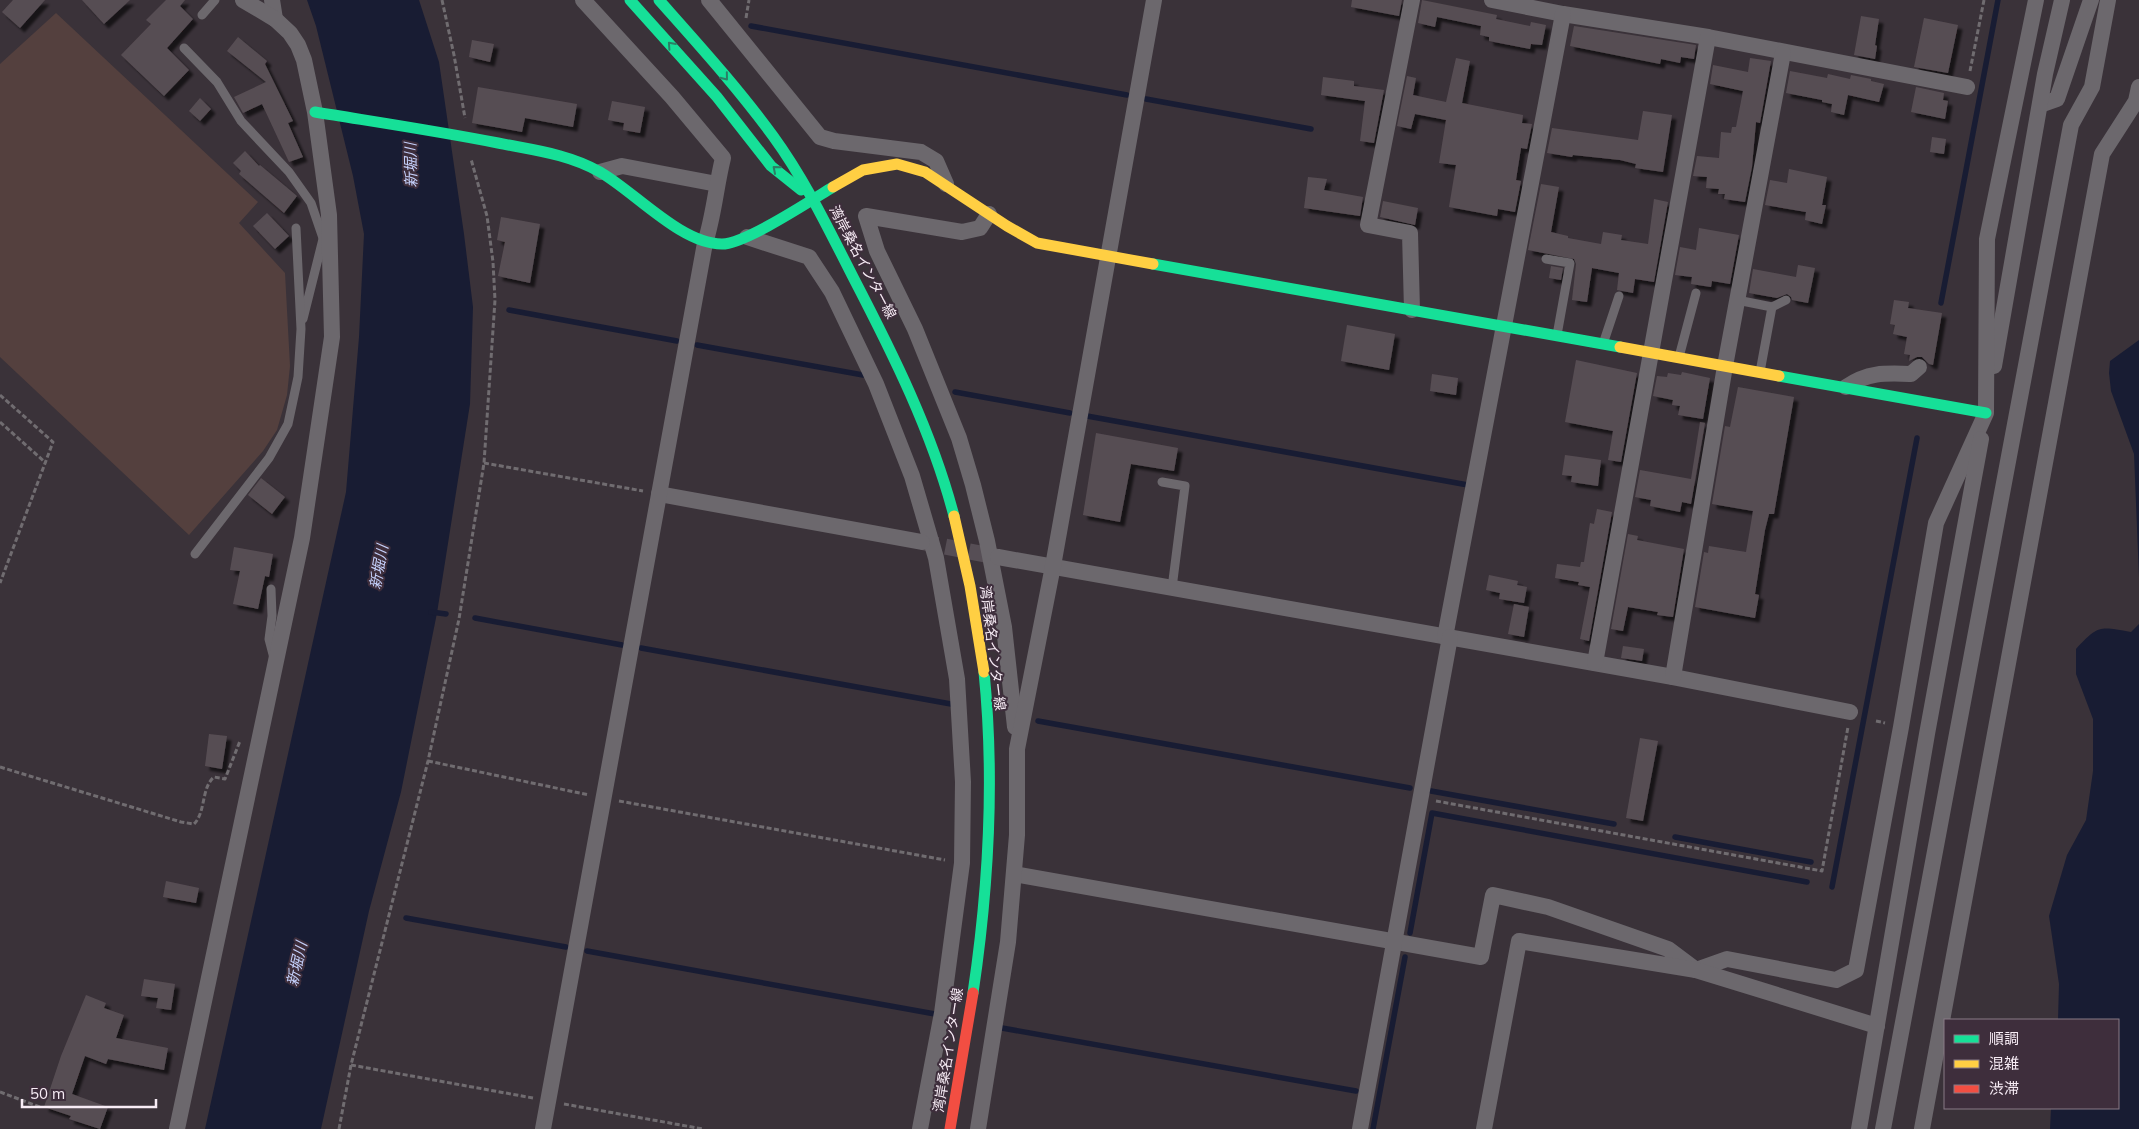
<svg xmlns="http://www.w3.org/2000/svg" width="2139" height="1129" font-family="Mulish,'Noto Sans JP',sans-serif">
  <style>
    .green { fill: #54403e }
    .water { fill: #181c33 }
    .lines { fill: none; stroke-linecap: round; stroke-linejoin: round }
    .stream { stroke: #181c33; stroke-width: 5.5 }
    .building { fill: #574d53; filter: url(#shadow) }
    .street-tunnel { stroke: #564e55; stroke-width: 16; stroke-dasharray: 16 8; stroke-linecap: butt }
    .path { stroke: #706c70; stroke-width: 3; stroke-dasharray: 5 2.5; stroke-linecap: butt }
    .lane { stroke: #6c686d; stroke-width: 9 }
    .street { stroke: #6c686d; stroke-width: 16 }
    .fast { stroke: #16e098; stroke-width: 11 }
    .slow { stroke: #ffcf43; stroke-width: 11 }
    .jam { stroke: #f24e42; stroke-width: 11 }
    .oneway { stroke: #2c7e65 }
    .labels { text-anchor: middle; stroke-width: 4; stroke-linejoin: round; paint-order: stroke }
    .street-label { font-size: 14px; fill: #f7ecf5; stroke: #3e2e3c }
    .water-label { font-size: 15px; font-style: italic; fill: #c5d1fc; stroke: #3e2e3c }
  </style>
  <defs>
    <filter id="shadow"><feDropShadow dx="4.5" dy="4.5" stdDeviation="1" flood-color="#0009"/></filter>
  </defs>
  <rect width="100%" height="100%" fill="#3a3239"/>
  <polygon class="green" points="56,13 258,202 239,223 285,273 290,366 287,395 277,430 263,451 189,535 0,357 0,64"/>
  <g class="water">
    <polygon points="307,0 419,0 439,62 464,234 473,307 470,404 437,613 401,792 369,911 321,1129 205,1129 346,492 359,337 364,234 353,176 316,26"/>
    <polygon points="2139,340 2139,577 2134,454 2111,391 2109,373 2110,361"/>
    <path d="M2139 624V1129H2050L2051 1108H2118V1020H2058L2059 984 2049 916 2067 855 2086 820 2093 771V719L2076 674V649C2099 624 2100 627 2131 632Z"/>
  </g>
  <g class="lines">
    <g class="stream">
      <polyline points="751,26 1127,95"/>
      <polyline points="1146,99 1311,129"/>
      <polyline points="1941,303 1998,0"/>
      <polyline points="509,310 677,341"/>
      <polyline points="697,345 863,375"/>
      <polyline points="955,392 1070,413"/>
      <polyline points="1087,416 1468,485"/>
      <polyline points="431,612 446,614"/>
      <polyline points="475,618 622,645"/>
      <polyline points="641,648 951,704"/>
      <polyline points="1038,721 1410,788"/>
      <polyline points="1431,791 1614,824"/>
      <polyline points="1675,837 1811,862"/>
      <polyline points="1832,887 1917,438"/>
      <polyline points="406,918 566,947"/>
      <polyline points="1410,933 1432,813 1807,882"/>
      <polyline points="587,951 935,1014"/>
      <polyline points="1002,1028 1356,1091"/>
      <polyline points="1373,1129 1405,957"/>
    </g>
  </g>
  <g class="building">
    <polygon points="13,0 45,0 20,28 2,12"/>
    <polygon points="82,0 130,0 104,24"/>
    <polygon points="166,0 185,0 180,6 193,19 167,48 189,70 164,96 121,55 151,24 146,20"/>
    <polygon points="1352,0 1402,0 1399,16 1351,7"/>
    <polygon points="1422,0 1497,15 1496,19 1530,26 1531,22 1546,25 1542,45 1531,44 1530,49 1489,41 1489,37 1480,35 1481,26 1437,17 1435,27 1418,23"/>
    <polygon points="1861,16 1879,19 1875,45 1877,46 1875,59 1854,55"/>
    <polygon points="1924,18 1958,25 1948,73 1914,67"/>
    <polygon points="1574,26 1696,45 1694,59 1681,57 1680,63 1661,59 1660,64 1570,46"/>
    <polygon points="238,37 267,61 265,64 293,121 288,123 303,157 289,162 262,104 243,113 234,97 266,82 227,51"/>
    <polygon points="472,40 494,44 490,62 469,57"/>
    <polygon points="1456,58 1470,61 1462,103 1523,115 1522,123 1532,124 1527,149 1521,148 1516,180 1521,181 1515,212 1498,209 1497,216 1449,207 1456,165 1439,163 1446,120 1415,114 1411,129 1397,126 1407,76 1416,78 1413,95 1446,102"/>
    <polygon points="1750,58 1771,61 1760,123 1756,122 1752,167 1745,202 1724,199 1725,194 1718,194 1719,189 1706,188 1707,177 1693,176 1697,156 1719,158 1721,132 1731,133 1732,127 1736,127 1743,91 1710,84 1713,65 1748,72"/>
    <polygon points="1790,71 1827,78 1828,74 1850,79 1851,75 1871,79 1871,81 1884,84 1879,102 1848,95 1844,115 1831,112 1832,104 1822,102 1822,100 1786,93"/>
    <polygon points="1323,77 1354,81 1354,86 1384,90 1374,143 1360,141 1365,101 1321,95"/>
    <polygon points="478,87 577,104 573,127 525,118 522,132 472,123"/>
    <polygon points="1916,87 1944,93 1943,100 1948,101 1945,119 1911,112"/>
    <polygon points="200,98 211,109 200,121 189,111"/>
    <polygon points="612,101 645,107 640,133 623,130 624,123 608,120"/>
    <polygon points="1643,111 1672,115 1663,172 1635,168 1636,164 1620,160 1573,155 1572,157 1547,153 1552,128 1638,140"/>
    <polygon points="1932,137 1946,139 1944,154 1930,152"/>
    <polygon points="245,151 259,166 260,165 297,196 284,213 239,174 241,171 233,163"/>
    <polygon points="1789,169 1827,177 1822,205 1826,205 1822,224 1805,220 1806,212 1765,205 1770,180 1787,183"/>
    <polygon points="1308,177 1327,179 1324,190 1363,197 1360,216 1304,208"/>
    <polygon points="1541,184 1559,187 1551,232 1568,236 1568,238 1601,244 1603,232 1622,235 1621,240 1648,244 1654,199 1668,202 1654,282 1635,279 1633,293 1617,290 1619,273 1592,268 1587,302 1572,300 1576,264 1574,259 1528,250"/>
    <polygon points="1383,201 1418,208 1415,225 1380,217"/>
    <polygon points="267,213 289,236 275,249 253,226"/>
    <polygon points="501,217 540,224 530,283 498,276 505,242 497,240"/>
    <polygon points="1699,228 1739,235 1730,284 1712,281 1711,287 1691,284 1692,277 1675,275 1680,247 1696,250"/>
    <polygon points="1798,265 1815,268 1808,303 1792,300 1791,297 1787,294 1777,298 1749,293 1753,269 1796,277"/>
    <polygon points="1551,266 1563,268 1561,280 1549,278"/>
    <polygon points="1894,300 1909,302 1908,308 1942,313 1933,365 1929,364 1922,357 1917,357 1909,361 1910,355 1904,354 1907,337 1893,334 1895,325 1890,324"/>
    <polygon points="1347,325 1395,334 1389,370 1341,361"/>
    <polygon points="1576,360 1637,373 1621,462 1608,460 1613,431 1565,422"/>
    <polygon points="1682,372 1710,378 1703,419 1678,415 1680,406 1672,405 1673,400 1653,396 1657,376 1667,377 1668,373 1681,375"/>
    <polygon points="1432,374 1458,378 1456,395 1430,391"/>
    <polygon points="1738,387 1794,397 1774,514 1769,514 1765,530 1755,594 1759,595 1755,618 1695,607 1704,552 1708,553 1709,546 1746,552 1753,511 1712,504 1725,426 1730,427"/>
    <polygon points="1700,422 1705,423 1691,504 1682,502 1680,512 1650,506 1651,500 1635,497 1640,470 1691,479"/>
    <polygon points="1096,433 1178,448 1174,471 1131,464 1120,522 1083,515"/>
    <polygon points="1565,455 1601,460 1598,486 1571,482 1572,476 1562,475"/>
    <polygon points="261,478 285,497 272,514 248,495"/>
    <polygon points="1597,509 1612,512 1589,641 1580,639 1590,587 1578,585 1579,582 1555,578 1557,564 1580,567 1581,562 1584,562 1590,523 1594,524"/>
    <polygon points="1628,534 1638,536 1637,540 1684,549 1673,617 1657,615 1658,612 1628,607 1623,631 1611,629"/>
    <polygon points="234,547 273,554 269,577 265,576 258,609 233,604 240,571 230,570"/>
    <polygon points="1489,575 1518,581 1517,585 1527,587 1524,603 1499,599 1500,593 1486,590"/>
    <polygon points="1514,604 1529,607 1524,637 1508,634"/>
    <polygon points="1623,646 1644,649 1642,661 1621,658"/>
    <polygon points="209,734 227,736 222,769 205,766"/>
    <polygon points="1640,738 1658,741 1643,821 1626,818"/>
    <polygon points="166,881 199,888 196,903 163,897"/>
    <polygon points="144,979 175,984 171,1010 156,1008 158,998 141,996"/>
    <polygon points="86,995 106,1003 104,1008 124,1015 116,1038 168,1048 164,1070 108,1059 106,1064 85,1056 72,1094 108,1107 100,1129 69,1119 71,1116 44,1107 61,1056"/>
  </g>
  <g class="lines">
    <polyline class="street-tunnel" points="922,542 998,557"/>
    <g class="path">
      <polyline points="442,0 454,55 465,118"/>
      <polyline points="746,18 749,0"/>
      <polyline points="1970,71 1984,0"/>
      <polyline points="0,395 53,442 0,583"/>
      <polyline points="0,422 46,463"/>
      <polyline points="484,463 643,491"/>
      <polyline points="1876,721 1885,723"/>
      <polyline points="428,761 589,795"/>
      <path d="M0 767 181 822 194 824C206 812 201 788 214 777L225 779 240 741"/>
      <polyline points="619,801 945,860"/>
      <polyline points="1436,801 1822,871 1848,727"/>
      <polyline points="351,1065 533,1098"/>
      <polyline points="0,1092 40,1107"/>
      <polyline points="564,1104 703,1129"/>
      <polyline points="339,1129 351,1065 428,761 459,619 484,463 495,300 493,262 487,216 471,159"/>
    </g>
    <g class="lane">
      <polyline points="202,15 215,0"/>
      <polyline points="184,48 217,82 241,121 289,172 311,203 323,238"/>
      <polyline points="1546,259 1570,263 1557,335"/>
      <polyline points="1737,300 1772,307"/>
      <polyline points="303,319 324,235"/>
      <polyline points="1603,344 1619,296"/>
      <polyline points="1679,357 1696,293"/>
      <polyline points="1760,372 1772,307 1786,300"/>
      <polyline points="1162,482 1185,486 1172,588"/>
      <polyline points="195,554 269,458 288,424 298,377 301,329 296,228"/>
      <polyline points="271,589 272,616 269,639 274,658"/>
    </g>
    <g class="street">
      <polyline points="272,0 275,19"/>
      <polyline points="709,0 820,137 834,141 921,152 936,161 946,184"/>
      <polyline points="1412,0 1368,225 1410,233 1412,310"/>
      <polyline points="1492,0 1563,14 1708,37 1967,87"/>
      <polyline points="2040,105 2057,99 2091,0"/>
      <polyline points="600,172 622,166 717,184"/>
      <polyline points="989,214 980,228 962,232 866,216 877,251 915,329 959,438 973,485 987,541 1004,627 1015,727"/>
      <polyline points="747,237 809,257 832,292 876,384 912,476 936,558 957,679 963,782 962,863 942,1013 920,1129"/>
      <polyline points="1994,366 2045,74 2062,0"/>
      <path d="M1846 387C1868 372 1885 373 1911 374L1919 367"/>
      <polyline points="659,494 922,542"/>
      <polyline points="998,557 1673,677 1850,712"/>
      <polyline points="1445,637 1563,14"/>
      <polyline points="1595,663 1708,37"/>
      <polyline points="1673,677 1725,366 1783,53"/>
      <polyline points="1014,874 1481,957 1493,895 1548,907 1668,949 1696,970 1727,959 1836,980 1856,970 1901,727 1936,523 1986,413 1987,239 2036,0"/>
      <polyline points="177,1129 302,538 332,337 329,215 315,112 304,60 298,45 290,33 275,19 243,0"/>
      <path d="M543 1129 705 243C714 215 716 186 723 158L672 97 583 0"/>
      <polyline points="978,1129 1008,942 1017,835 1017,749 1053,566 1154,0"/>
      <polyline points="1360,1129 1450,637"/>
      <polyline points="1484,1129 1519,941 1696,970 1877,1026"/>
      <polyline points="1859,1129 1927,734 1981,439"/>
      <polyline points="1883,1129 2071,125 2092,87 2108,0"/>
      <polyline points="1922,1129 2102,154 2136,101 2139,87"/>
    </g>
    <g class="fast">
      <polyline points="630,0 717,97 771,166 801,190"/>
      <path d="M659 0C698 44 738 88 773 136 805 180 828 228 853 277 893 354 932 432 954 516"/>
      <path d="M315 112C376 122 437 131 498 143 533 150 569 154 600 172 635 192 681 244 722 244 745 244 810 201 833 187"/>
      <polyline points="1153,264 1620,347"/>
      <polyline points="1779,376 1986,413"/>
      <path d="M973 993C989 885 995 781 984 672"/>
    </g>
    <g class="slow">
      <polyline points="833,187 863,170 897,164 925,172 1007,226 1037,243 1153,264"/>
      <polyline points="1620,347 1779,376"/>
      <polyline points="954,516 970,586 984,672"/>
    </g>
    <polyline class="jam" points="950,1129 973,993"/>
  </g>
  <defs><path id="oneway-chevron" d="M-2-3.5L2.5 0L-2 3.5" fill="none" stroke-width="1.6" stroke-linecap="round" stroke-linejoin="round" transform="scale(1.25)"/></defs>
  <g class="oneway">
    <use href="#oneway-chevron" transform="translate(671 45) rotate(-132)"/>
    <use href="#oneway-chevron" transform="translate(725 77) rotate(51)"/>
    <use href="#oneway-chevron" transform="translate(776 169) rotate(-139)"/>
  </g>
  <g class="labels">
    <g class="street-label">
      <text transform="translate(863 262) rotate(62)" y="5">湾岸桑名インター線</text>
      <text transform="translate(993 648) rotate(83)" y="5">湾岸桑名インター線</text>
      <text transform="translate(948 1050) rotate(-81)" y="5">湾岸桑名インター線</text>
    </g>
    <g class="water-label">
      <text transform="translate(411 165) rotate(-91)" y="5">新堀川</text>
      <text transform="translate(379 567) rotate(-80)" y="5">新堀川</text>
      <text transform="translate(297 964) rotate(-77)" y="5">新堀川</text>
    </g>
  </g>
  <rect x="1944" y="1019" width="175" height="90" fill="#3e2e3c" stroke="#887a86"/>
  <rect x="1954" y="1035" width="25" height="8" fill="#16e098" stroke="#887a86"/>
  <text x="1989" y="1044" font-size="15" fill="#f7ecf5">順調</text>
  <rect x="1954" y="1060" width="25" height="8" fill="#ffcf43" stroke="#887a86"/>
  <text x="1989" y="1069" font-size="15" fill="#f7ecf5">混雑</text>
  <rect x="1954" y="1085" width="25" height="8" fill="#f24e42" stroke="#887a86"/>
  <text x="1989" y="1094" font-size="15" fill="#f7ecf5">渋滞</text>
  <path d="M22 1099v8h134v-8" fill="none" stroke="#f7ecf5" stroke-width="2.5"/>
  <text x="30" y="1099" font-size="15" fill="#f7ecf5" stroke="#3e2e3c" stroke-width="4" paint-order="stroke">50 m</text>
</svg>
